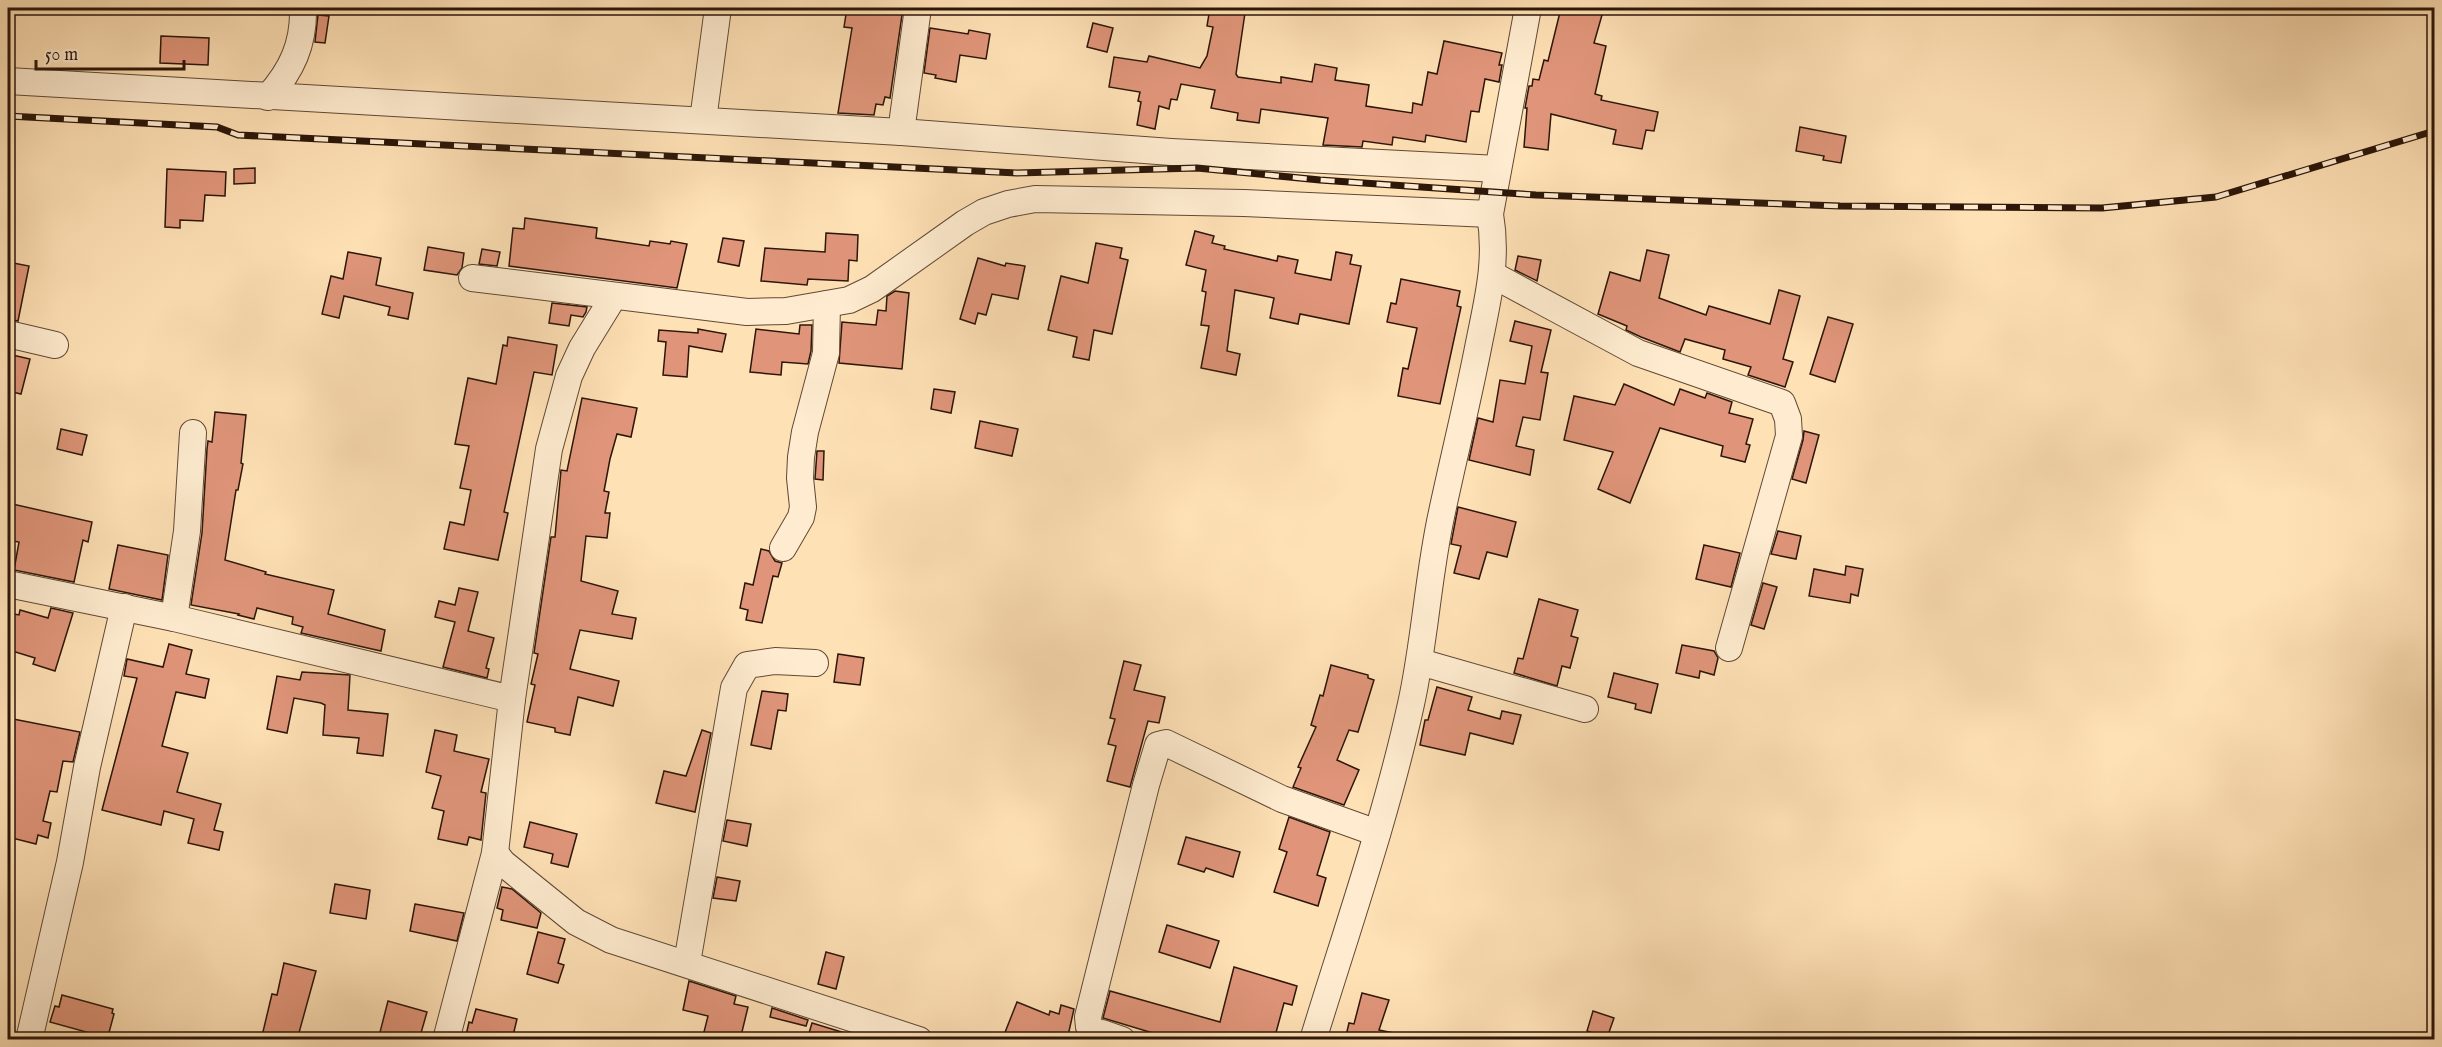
<svg xmlns="http://www.w3.org/2000/svg" width="2442" height="1047" font-family="'IM FELL English',serif">
  <style>
    .building { fill: #e0957a; stroke: #2b1609; stroke-width: 1.5 }
    .lines { fill: none; stroke-linecap: round; stroke-linejoin: round }
    .minor-casing { stroke: #604934; stroke-width: 28 }
    .minor { stroke: #ffecd0; stroke-width: 26 }
    .rail-casing { stroke: #2b1609; stroke-width: 7 }
    .rail { stroke: #ffecd0; stroke-width: 4.5; stroke-dasharray: 14; stroke-linecap: butt }
  </style>
  <rect width="100%" height="100%" fill="#ffe1b6"/>
  <filter id="stains"><feTurbulence type="fractalNoise" baseFrequency=".00333" numOctaves="4"/><feColorMatrix values="0 0 0 0 .2 0 0 0 0 .09 0 0 0 0 .02 0 0 0 .5 -.17"/></filter>
  <radialGradient id="worn" r=".72"><stop offset=".6" stop-color="#630" stop-opacity="0"/><stop offset="1" stop-color="#630" stop-opacity=".3"/></radialGradient>
  <g class="building">
    <polygon points="847,8 903,8 890,98 885,97 883,105 876,104 874,115 838,113 852,28 844,27"/>
    <polygon points="1210,8 1245,13 1236,74 1238,77 1281,83 1281,77 1312,82 1315,64 1337,68 1335,80 1369,85 1366,106 1412,113 1413,103 1422,105 1428,72 1437,74 1444,41 1502,53 1499,65 1502,65 1499,82 1485,79 1479,112 1471,111 1466,142 1426,135 1425,142 1393,137 1392,145 1363,141 1362,147 1323,145 1328,118 1261,109 1259,123 1237,120 1238,113 1211,108 1215,90 1181,84 1177,100 1171,99 1169,109 1159,106 1155,129 1137,125 1141,102 1138,101 1140,92 1109,87 1114,57 1147,62 1149,56 1200,68 1207,56 1213,27 1207,26"/>
    <polygon points="1561,8 1604,8 1594,43 1606,46 1595,94 1602,96 1601,100 1658,112 1654,131 1646,130 1642,149 1613,144 1616,130 1551,114 1548,150 1524,147 1527,108 1525,108 1529,86 1532,86 1533,79 1539,80 1544,60 1548,61"/>
    <polygon points="318,15 329,16 325,43 315,42"/>
    <polygon points="1093,23 1113,28 1107,52 1087,47"/>
    <polygon points="930,28 968,34 969,30 990,34 986,59 960,55 956,82 935,78 936,75 924,73"/>
    <polygon points="161,36 209,38 208,65 160,63"/>
    <polygon points="1800,127 1846,136 1841,163 1823,160 1824,156 1796,151"/>
    <polygon points="255,168 255,183 234,184 234,169"/>
    <polygon points="167,169 226,172 225,196 205,195 203,221 180,220 180,228 165,227"/>
    <polygon points="525,218 597,228 596,238 649,246 650,241 670,244 671,241 687,244 677,288 509,266 513,228 524,229"/>
    <polygon points="1195,231 1214,236 1212,243 1225,246 1224,249 1277,261 1278,256 1298,260 1295,273 1331,280 1336,252 1352,255 1350,264 1361,266 1349,324 1300,314 1298,324 1270,318 1274,298 1235,290 1227,351 1240,354 1236,375 1201,368 1209,326 1201,325 1206,292 1202,291 1206,270 1186,265"/>
    <polygon points="826,233 858,235 857,261 849,260 848,281 808,279 807,285 761,281 765,248 825,252"/>
    <polygon points="723,238 744,241 739,266 718,262"/>
    <polygon points="1096,243 1122,248 1120,258 1128,260 1112,334 1094,330 1089,360 1073,357 1077,337 1048,330 1061,276 1088,283"/>
    <polygon points="428,247 464,253 462,268 457,275 424,270"/>
    <polygon points="482,249 500,252 497,266 479,264"/>
    <polygon points="1647,250 1669,255 1659,298 1706,315 1709,306 1770,324 1779,290 1800,296 1783,359 1793,362 1785,387 1748,375 1751,367 1723,359 1725,350 1685,339 1680,352 1641,337 1626,330 1627,326 1598,314 1610,272 1640,281"/>
    <polygon points="348,252 381,258 376,285 413,293 408,319 388,315 390,307 344,296 339,318 322,314 331,276 343,279"/>
    <polygon points="1518,256 1541,260 1537,281 1515,270"/>
    <polygon points="978,258 1005,266 1006,263 1025,266 1018,299 992,294 986,315 978,313 975,324 960,319"/>
    <polygon points="8,262 29,266 18,321 8,319"/>
    <polygon points="1401,279 1460,291 1457,306 1461,307 1440,404 1398,396 1403,368 1408,369 1417,328 1387,322 1391,303 1396,304"/>
    <polygon points="895,291 909,293 902,369 839,363 842,322 876,325 878,310 886,311 887,296"/>
    <polygon points="552,303 587,307 586,312 583,317 571,315 569,326 549,323"/>
    <polygon points="1828,317 1853,324 1835,382 1810,374"/>
    <polygon points="1515,321 1551,330 1541,372 1548,373 1540,420 1523,417 1516,446 1534,450 1530,475 1469,460 1478,418 1493,422 1500,380 1525,384 1532,346 1510,341"/>
    <polygon points="800,325 812,325 811,351 808,364 782,362 781,375 750,372 756,329 799,334"/>
    <polygon points="698,329 726,334 722,352 689,346 687,377 663,375 666,342 658,341 659,330 698,333"/>
    <polygon points="508,337 557,345 552,375 534,372 504,512 508,513 498,560 444,549 450,522 464,525 471,490 460,488 469,446 455,444 468,378 496,384 503,345 507,346"/>
    <polygon points="8,354 30,359 21,394 8,391"/>
    <polygon points="1624,384 1674,405 1680,389 1705,398 1707,393 1732,402 1729,413 1753,419 1746,444 1750,445 1745,462 1721,456 1723,446 1660,428 1630,503 1598,489 1613,452 1564,440 1574,396 1615,405"/>
    <polygon points="934,389 955,392 951,413 931,409"/>
    <polygon points="582,398 637,408 631,437 617,434 610,459 604,491 609,492 605,513 610,513 607,538 586,536 581,581 618,591 612,614 636,618 632,639 580,630 570,669 619,681 613,706 578,697 570,735 555,732 555,728 527,722 535,685 531,684 538,654 534,653 551,537 555,537 561,470 567,471"/>
    <polygon points="215,412 246,415 241,463 243,464 238,490 236,490 225,560 266,572 265,574 334,590 328,614 385,630 381,651 301,633 303,627 292,624 293,617 257,608 254,619 238,615 239,614 191,605 202,533 207,449 208,441 212,442"/>
    <polygon points="980,421 1018,429 1012,456 975,448"/>
    <polygon points="61,429 87,435 82,455 57,449"/>
    <polygon points="1804,431 1819,435 1806,483 1792,479 1803,440"/>
    <polygon points="817,451 824,451 823,480 815,479"/>
    <polygon points="8,503 92,522 88,542 83,540 74,582 14,570 19,542 8,540"/>
    <polygon points="1458,507 1516,522 1507,557 1487,552 1479,579 1454,573 1461,546 1451,544"/>
    <polygon points="1778,531 1801,536 1796,559 1771,554"/>
    <polygon points="118,545 168,555 162,600 109,589"/>
    <polygon points="1704,545 1740,553 1731,587 1696,579"/>
    <polygon points="761,549 769,551 775,561 782,563 778,577 773,576 762,623 746,620 748,610 740,608 745,583 753,585"/>
    <polygon points="1846,566 1863,569 1858,596 1851,594 1850,603 1809,596 1814,569 1845,575"/>
    <polygon points="1763,583 1777,587 1764,629 1751,625"/>
    <polygon points="459,588 478,592 468,631 494,638 486,668 489,669 487,678 443,667 455,622 435,617 439,601 455,605"/>
    <polygon points="1539,599 1578,610 1571,636 1578,638 1570,668 1562,666 1557,686 1514,673 1518,658 1523,659"/>
    <polygon points="51,608 73,613 55,671 33,664 35,658 9,650 13,636 8,635 8,613 19,615 20,610 48,618"/>
    <polygon points="169,644 192,650 186,674 209,679 205,698 176,692 162,746 188,753 177,792 221,804 214,830 223,832 219,850 188,843 194,819 164,811 161,825 102,810 137,678 124,676 127,659 163,667"/>
    <polygon points="1682,645 1714,651 1718,658 1714,675 1700,671 1699,678 1676,673"/>
    <polygon points="838,654 864,658 860,685 834,682"/>
    <polygon points="1124,661 1141,665 1134,690 1165,697 1159,723 1148,721 1130,787 1107,781 1116,746 1108,744 1115,719 1110,718"/>
    <polygon points="1331,665 1368,675 1368,678 1374,680 1358,732 1349,730 1337,760 1359,770 1344,805 1293,787 1301,768 1298,767 1316,727 1311,725 1320,695 1323,696"/>
    <polygon points="302,672 350,675 348,710 388,714 383,756 357,753 359,738 323,735 325,705 321,703 294,698 287,733 267,729 277,676 300,680"/>
    <polygon points="1614,673 1658,684 1651,713 1635,709 1636,704 1608,697"/>
    <polygon points="1437,687 1472,697 1468,710 1500,719 1502,711 1521,715 1513,744 1470,733 1465,755 1420,745 1425,720 1428,720"/>
    <polygon points="762,691 788,694 786,711 778,710 771,749 751,745"/>
    <polygon points="8,718 80,732 73,762 63,761 57,792 50,791 43,821 51,823 48,838 38,835 36,844 8,837"/>
    <polygon points="435,730 457,735 454,751 489,759 481,792 486,793 481,840 469,837 467,845 438,839 444,811 432,808 441,776 426,772"/>
    <polygon points="702,730 711,733 695,812 656,803 664,771 686,776"/>
    <polygon points="1289,817 1330,832 1317,875 1326,878 1318,906 1274,892 1287,852 1279,849"/>
    <polygon points="727,820 751,824 747,846 723,841"/>
    <polygon points="530,822 577,834 568,867 551,863 553,854 524,847"/>
    <polygon points="1186,837 1240,852 1233,877 1206,868 1204,872 1178,864"/>
    <polygon points="717,877 740,881 736,901 713,898"/>
    <polygon points="335,884 370,890 366,919 330,913"/>
    <polygon points="502,887 512,889 541,913 537,928 501,920 503,910 497,908"/>
    <polygon points="415,904 464,913 457,941 410,931"/>
    <polygon points="1167,925 1219,941 1210,968 1159,952"/>
    <polygon points="538,932 565,939 558,963 564,965 558,983 527,974"/>
    <polygon points="826,952 844,957 836,989 818,984"/>
    <polygon points="284,963 316,971 297,1040 261,1040 272,994 277,995"/>
    <polygon points="1234,967 1297,986 1292,1005 1284,1003 1274,1040 1176,1040 1103,1018 1110,991 1220,1022"/>
    <polygon points="689,981 736,996 734,1004 748,1007 740,1040 717,1040 703,1036 708,1016 683,1010"/>
    <polygon points="1362,993 1389,1000 1379,1030 1394,1033 1393,1040 1345,1040 1349,1023 1354,1024"/>
    <polygon points="62,995 113,1009 112,1013 114,1014 107,1040 89,1040 90,1033 50,1022 55,1006 59,1007"/>
    <polygon points="388,1001 427,1012 419,1040 378,1040"/>
    <polygon points="1017,1002 1049,1015 1050,1011 1059,1014 1061,1005 1074,1009 1067,1040 1002,1040"/>
    <polygon points="772,1008 808,1020 806,1026 770,1017"/>
    <polygon points="476,1009 517,1019 512,1040 465,1040 469,1022 472,1023"/>
    <polygon points="1593,1011 1614,1018 1607,1038 1587,1031"/>
    <polygon points="812,1023 855,1036 855,1040 807,1040"/>
  </g>
  <g class="lines">
    <defs>
      <g id="minor">
        <polyline points="8,81 901,132 1171,152 1498,169"/>
        <path d="M268 97C292 70 304 44 303 8"/>
        <polyline points="703,120 718,8"/>
        <polyline points="901,132 918,8"/>
        <polyline points="1493,275 1638,353 1782,403 1788,419 1789,436 1729,648"/>
        <polyline points="472,278 747,312 786,311 849,300 872,289 965,223 984,212 1008,204 1035,199 1244,203 1490,214"/>
        <polyline points="8,334 55,345"/>
        <polyline points="783,548 801,517 803,507 800,478 801,457 805,432 826,353 827,304"/>
        <polyline points="8,584 174,618 512,699"/>
        <polyline points="174,618 187,531 193,433"/>
        <polyline points="1420,662 1585,709"/>
        <polyline points="495,853 503,863 576,922 611,940 919,1040"/>
        <polyline points="687,963 734,688 747,665 775,661 815,663"/>
        <polyline points="1097,1035 1089,1027 1088,1017 1146,785 1158,745 1166,743 1282,799 1377,833"/>
        <polyline points="29,1040 70,862 87,767 124,607"/>
        <polyline points="446,1040 495,853 512,699 549,449 569,376 582,348 614,296"/>
        <polyline points="1092,1040 1102,1033 1122,1040"/>
        <path d="M1313 1040C1347 929 1386 818 1411 704 1425 641 1428 575 1442 512 1454 456 1468 400 1479 343 1488 298 1498 260 1490 214L1528 8"/>
      </g>
    </defs>
    <use href="#minor" class="minor-casing"/>
    <use href="#minor" class="minor"/>
    <defs>
      <polyline id="rail" points="8,116 217,127 238,135 1017,173 1197,168 1320,180 1536,195 1840,206 2102,208 2216,197 2434,131"/>
    </defs>
    <use href="#rail" class="rail-casing"/>
    <use href="#rail" class="rail"/>
  </g>
  <rect width="2442" height="1047" fill="none" stroke="#ffe1b6" stroke-width="30"/>
  <rect x="9" y="9" width="2424" height="1029" fill="none" stroke="#2b1609" stroke-width="3"/>
  <rect x="15" y="15" width="2412" height="1017" fill="none" stroke="#2b1609" stroke-width="1.5"/>
  <path d="M36 60v9h148v-9" fill="none" stroke="#2b1609" stroke-width="3"/>
  <text x="45" y="60" font-size="18" fill="#2b1609" stroke="#ffecd0" stroke-width="4.5" paint-order="stroke">50 m</text>
  <rect width="100%" height="100%" filter="url(#stains)"/>
  <rect width="100%" height="100%" fill="url(#worn)"/>
</svg>
